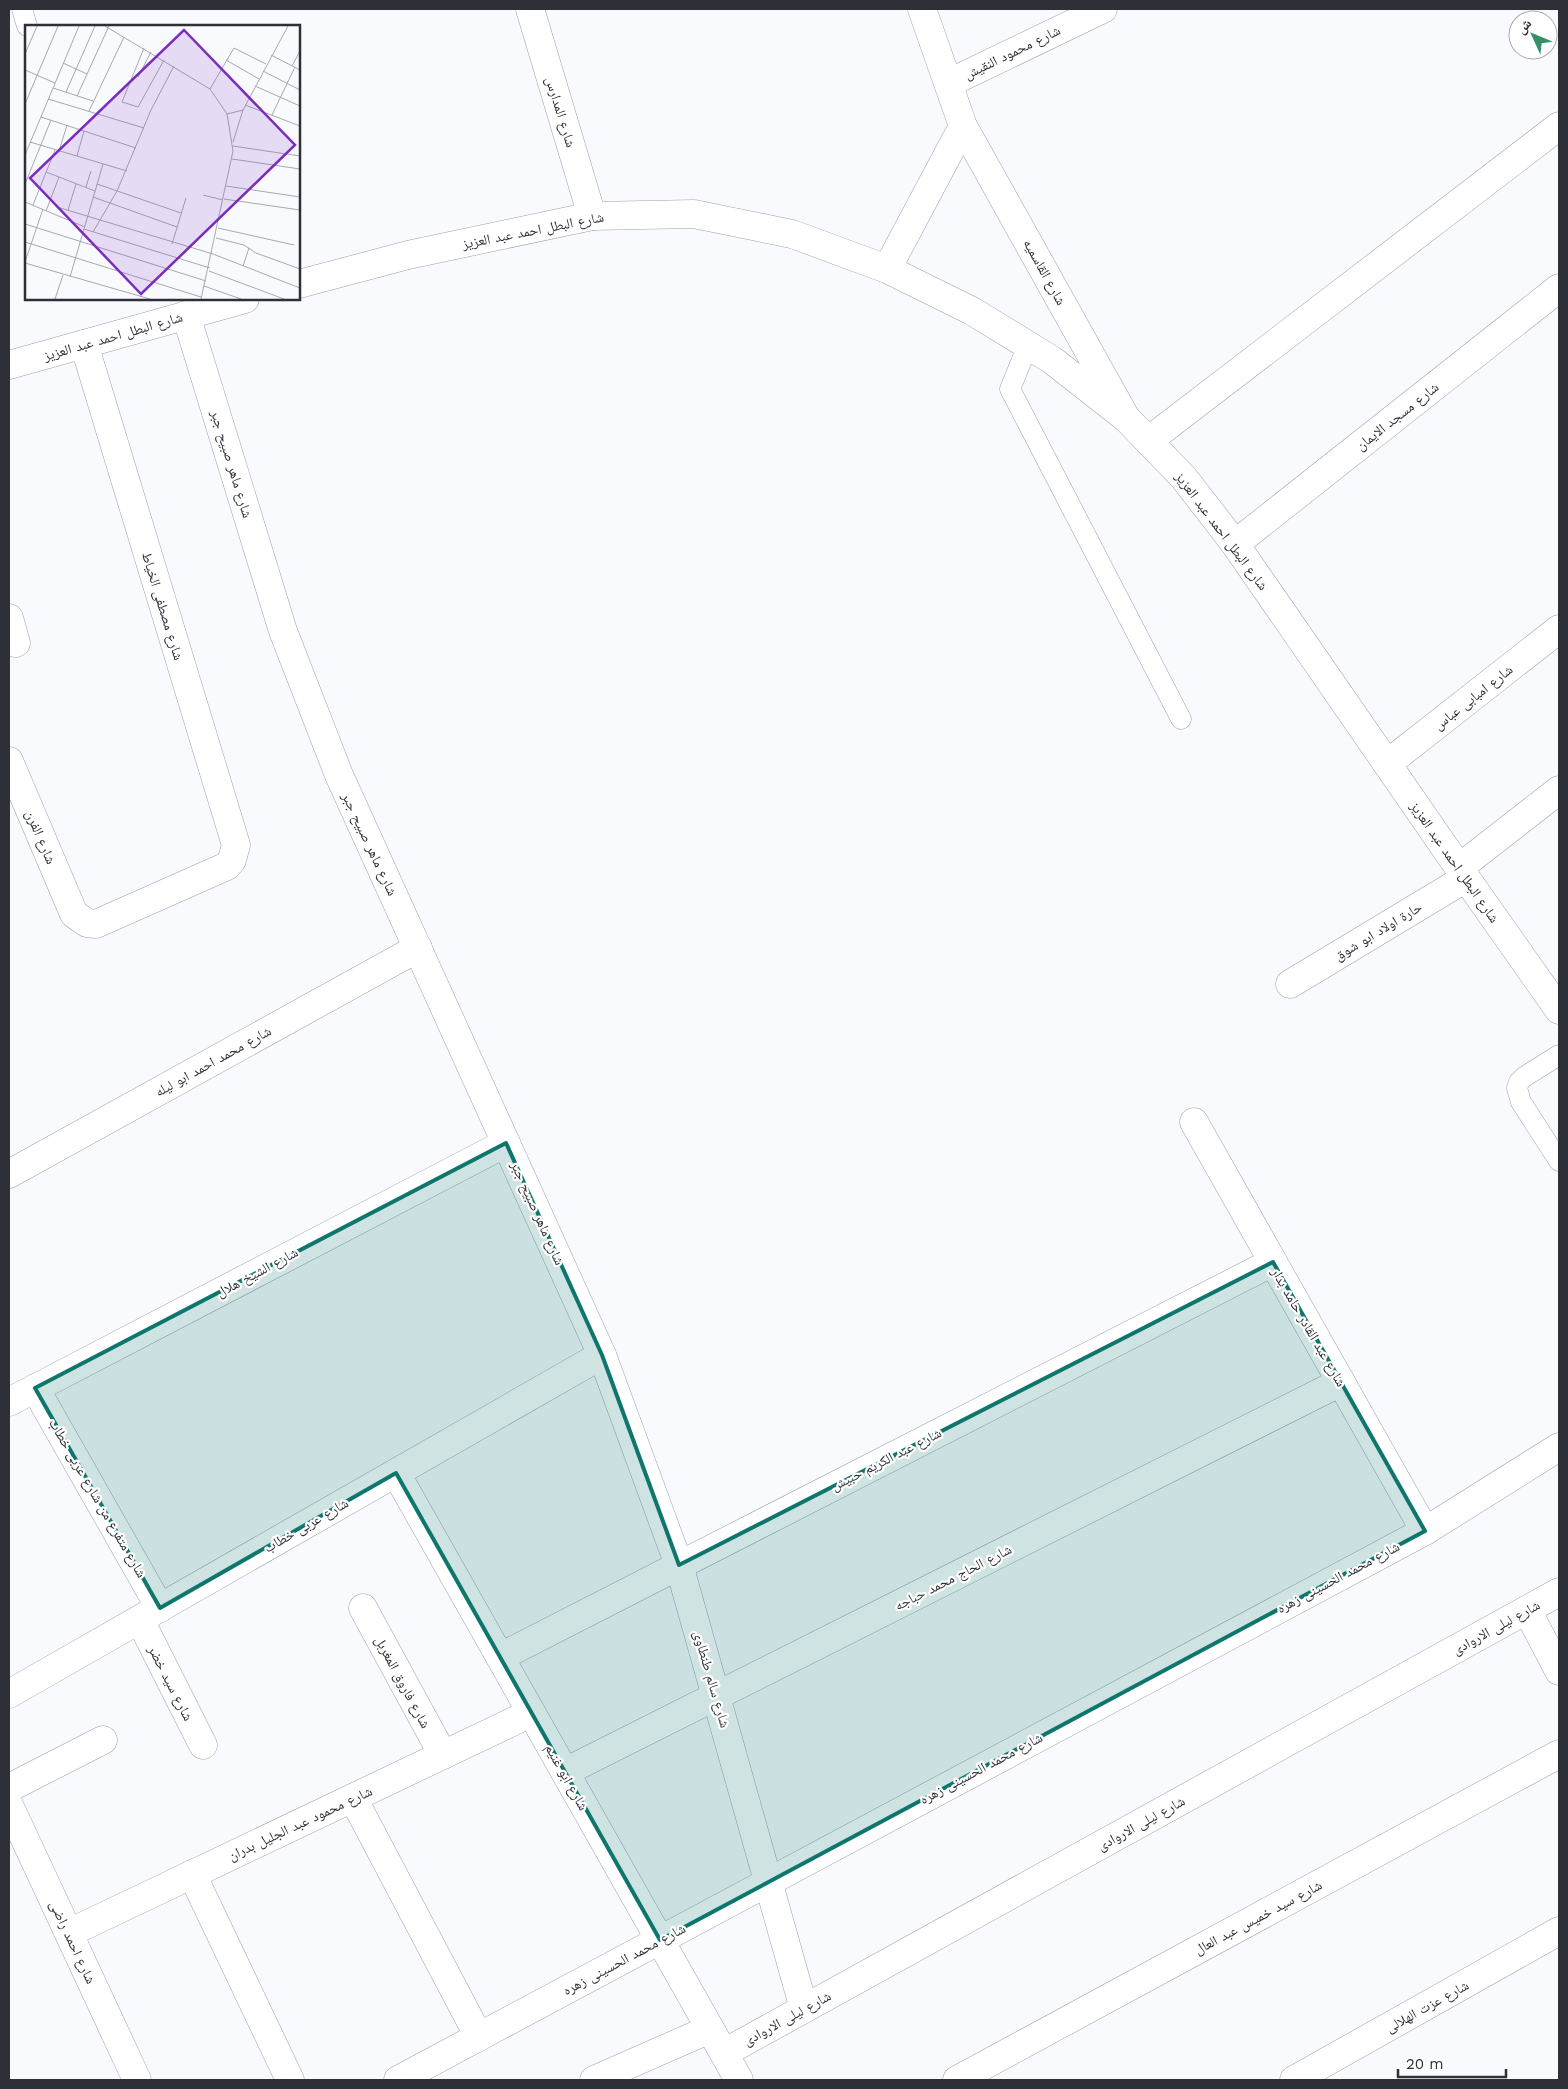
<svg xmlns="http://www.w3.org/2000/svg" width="1568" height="2089" font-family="'Work Sans','Noto Naskh Arabic',sans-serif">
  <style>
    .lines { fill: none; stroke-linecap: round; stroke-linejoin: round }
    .lane-casing { stroke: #9ca1b3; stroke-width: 21 }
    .street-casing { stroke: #9ca1b3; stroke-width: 29 }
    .secondary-casing { stroke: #9ca1b3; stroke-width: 29 }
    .lane { stroke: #fff; stroke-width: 20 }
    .street { stroke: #fff; stroke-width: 28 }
    .secondary { stroke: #fff; stroke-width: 28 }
    .marked { fill: #0f766e; fill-opacity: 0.2; stroke: #0f766e; stroke-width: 4; stroke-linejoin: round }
    .labels { text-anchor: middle; stroke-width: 4.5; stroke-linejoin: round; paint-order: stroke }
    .street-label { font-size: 14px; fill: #2e3038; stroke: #fff }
    .inset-road { fill: none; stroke: #a8a9af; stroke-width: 1 }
    .view { fill: #7b2cbf; fill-opacity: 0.15; stroke: #7b2cbf; stroke-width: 2.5 }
    .inset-edge { fill: none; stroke: #2e3038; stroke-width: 2.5 }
  </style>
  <rect width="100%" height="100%" fill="#f9fafe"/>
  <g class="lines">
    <defs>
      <g id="lane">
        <polyline points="22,9 27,26"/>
        <polyline points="1028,345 1010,389 1181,719"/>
        <polyline points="1559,1055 1524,1077 1519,1082 1517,1088 1521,1102 1559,1161"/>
      </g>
      <g id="street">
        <polyline points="530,9 592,216"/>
        <polyline points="922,9 963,126 1126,418"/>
        <polyline points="949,83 1103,9"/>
        <polyline points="887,269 963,126"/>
        <polyline points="186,315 283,631 339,775 602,1355 679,1565 804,2009"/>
        <polyline points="1148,441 1559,126"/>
        <polyline points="1235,544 1559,288"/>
        <polyline points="9,618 16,643"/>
        <polyline points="9,761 74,914 87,923 96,924 227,866 232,860 236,845 84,344"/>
        <polyline points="1387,764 1559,629"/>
        <polyline points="1459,868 1559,790"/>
        <polyline points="1290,984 1466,878"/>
        <polyline points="1194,1122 1425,1531"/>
        <polyline points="9,1174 418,948"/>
        <polyline points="35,1388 160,1608"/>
        <polyline points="9,1402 506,1143"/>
        <polyline points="396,1473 739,2080"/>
        <polyline points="363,1608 443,1755"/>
        <polyline points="1527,1610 1559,1671"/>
        <polyline points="140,1620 203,1745"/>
        <polyline points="500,1657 1273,1262"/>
        <polyline points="9,1694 602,1355"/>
        <polyline points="565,1772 1341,1382"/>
        <polyline points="9,1788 103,1740"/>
        <polyline points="353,1798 479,2037"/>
        <polyline points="9,1805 137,2080"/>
        <polyline points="192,1874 290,2080"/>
        <polyline points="69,1933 531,1713"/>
        <polyline points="724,2053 1559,1592"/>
        <polyline points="398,2080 1425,1531 1559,1447"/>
        <polyline points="594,2080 710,2029"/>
        <polyline points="957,2080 1559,1754"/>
        <polyline points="1294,2080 1559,1931"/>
      </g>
      <g id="secondary">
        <polyline points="299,284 408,255 592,216 694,214 792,234 887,269 972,311 1052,360 1126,418 1184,478 1235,544 1466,878 1559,1010"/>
        <polyline points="9,365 245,299"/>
      </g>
    </defs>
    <use href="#lane" class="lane-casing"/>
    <use href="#street" class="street-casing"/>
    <use href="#secondary" class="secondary-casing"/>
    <use href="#lane" class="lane"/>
    <use href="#street" class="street"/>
    <use href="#secondary" class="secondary"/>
  </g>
  <path class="marked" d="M506 1143 602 1355 679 1565 1273 1262 1425 1531 660 1940 396 1473 160 1608 35 1388Z"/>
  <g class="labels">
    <g class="street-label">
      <text transform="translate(1012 52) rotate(-26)" y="5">شارع محمود النقيش</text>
      <text transform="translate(561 112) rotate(73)" y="5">شارع المدارس</text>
      <text transform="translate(533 230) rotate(-11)" y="5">شارع البطل احمد عبد العزيز</text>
      <text transform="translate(1045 272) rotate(61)" y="5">شارع القاسميه</text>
      <text transform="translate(113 336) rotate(-16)" y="5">شارع البطل احمد عبد العزيز</text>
      <text transform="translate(1397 416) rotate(-38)" y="5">شارع مسجد الايمان</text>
      <text transform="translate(232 464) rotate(73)" y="5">شارع ماهر صبيح جبر</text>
      <text transform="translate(1222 531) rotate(53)" y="5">شارع البطل احمد عبد العزيز</text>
      <text transform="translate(163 606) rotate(73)" y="5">شارع مصطفى الخياط</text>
      <text transform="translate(1473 697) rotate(-38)" y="5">شارع امبابى عباس</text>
      <text transform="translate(41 837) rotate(67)" y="5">شارع الفرن</text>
      <text transform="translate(370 844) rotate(65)" y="5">شارع ماهر صبيح جبر</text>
      <text transform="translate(1455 862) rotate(55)" y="5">شارع البطل احمد عبد العزيز</text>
      <text transform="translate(1378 931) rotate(-31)" y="5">حارة اولاد ابو شوق</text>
      <text transform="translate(213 1061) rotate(-29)" y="5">شارع محمد احمد ابو ليله</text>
      <text transform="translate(538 1213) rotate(66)" y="5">شارع ماهر صبيح جبر</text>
      <text transform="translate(257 1272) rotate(-28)" y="5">شارع الشيخ هلال</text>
      <text transform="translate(1309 1327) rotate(60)" y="5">شارع عبد القادر حامد بدار</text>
      <text transform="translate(886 1459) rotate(-27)" y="5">شارع عبد الكريم حبيش</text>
      <text transform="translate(98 1498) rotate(60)" y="5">شارع متفرع من شارع عربى خطاب</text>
      <text transform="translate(306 1525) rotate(-30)" y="5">شارع عربى خطاب</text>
      <text transform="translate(953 1577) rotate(-27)" y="5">شارع الحاج محمد حباجه</text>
      <text transform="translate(1338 1577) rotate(-28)" y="5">شارع محمد الحسينى زهره</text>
      <text transform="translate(1496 1627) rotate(-29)" y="5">شارع ليلى الاروادى</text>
      <text transform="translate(712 1679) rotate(74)" y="5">شارع سالم طنطاوى</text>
      <text transform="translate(403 1682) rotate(62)" y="5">شارع فاروق المغربل</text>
      <text transform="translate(171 1683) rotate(63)" y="5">شارع سيد خضر</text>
      <text transform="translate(981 1768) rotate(-28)" y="5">شارع محمد الحسينى زهره</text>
      <text transform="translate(567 1777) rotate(61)" y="5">شارع ابو غنيم</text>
      <text transform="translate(300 1823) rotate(-25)" y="5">شارع محمود عبد الجليل بدران</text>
      <text transform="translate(1141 1823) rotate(-29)" y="5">شارع ليلى الاروادى</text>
      <text transform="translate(1258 1917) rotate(-28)" y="5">شارع سيد خميس عبد العال</text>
      <text transform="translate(73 1942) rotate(65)" y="5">شارع احمد راضى</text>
      <text transform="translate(624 1959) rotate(-28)" y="5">شارع محمد الحسينى زهره</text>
      <text transform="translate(1427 2006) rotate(-29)" y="5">شارع عزت الهلالى</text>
      <text transform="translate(787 2018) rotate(-29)" y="5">شارع ليلى الاروادى</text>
    </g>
  </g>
  <g transform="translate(25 25)">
    <rect width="275" height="275" fill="#f9fafe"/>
    <path class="inset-road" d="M80 1 185 64 202 89 208 126 176 274M119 23 97 77 113 82 139 35M0 29 12 1M246 30 275 45M201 35 234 54M38 38 62 49M267 41 275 26M0 45 30 58M238 46 275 65M113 52 126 27M230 61 275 81M28 63 68 76M185 64 209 23 241 39M41 67 70 1M52 71 84 1M23 74 119 103M0 79 33 1M220 80 275 101M64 86 99 12M202 89 218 85M247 90 270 42M16 92 111 123M5 117 102 146M208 117 218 85 263 1M208 121 275 131M34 126 42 100M0 130 54 1M52 131 59 106M207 134 275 144M21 147 70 166M0 159 26 95M72 159 156 188M201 161 275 172M61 162 66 146M178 170 198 175M68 172 152 202M199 174 275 185M0 177 60 202M8 180 30 125M32 182 188 229 275 263M43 185 51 159M21 186 34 152M0 199 181 256M193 203 269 220M59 204 185 243M68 207 92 166 126 85 149 41M191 213 219 220 231 228 275 244M0 217 176 272M147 219 161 173M0 237 18 184M0 238 125 274M218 241 224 223M184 246 259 274M45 252 78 139M179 261 216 274M30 274 38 250"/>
    <path class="view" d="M159 5 270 120 116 269 5 153Z"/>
    <rect width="275" height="275" class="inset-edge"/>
  </g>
  <rect width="1568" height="2089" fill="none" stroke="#2e3038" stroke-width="20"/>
  <g transform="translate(1533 35) rotate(314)"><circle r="24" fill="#ffffff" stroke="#abacaf"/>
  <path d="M0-4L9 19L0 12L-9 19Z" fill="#359066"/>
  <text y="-8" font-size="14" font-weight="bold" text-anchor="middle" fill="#2e3038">ش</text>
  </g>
  <path d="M1398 2069v8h108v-8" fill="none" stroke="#2e3038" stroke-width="2.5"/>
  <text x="1406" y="2069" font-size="15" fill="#2e3038" stroke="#ffffff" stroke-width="4" paint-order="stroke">20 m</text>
</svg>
